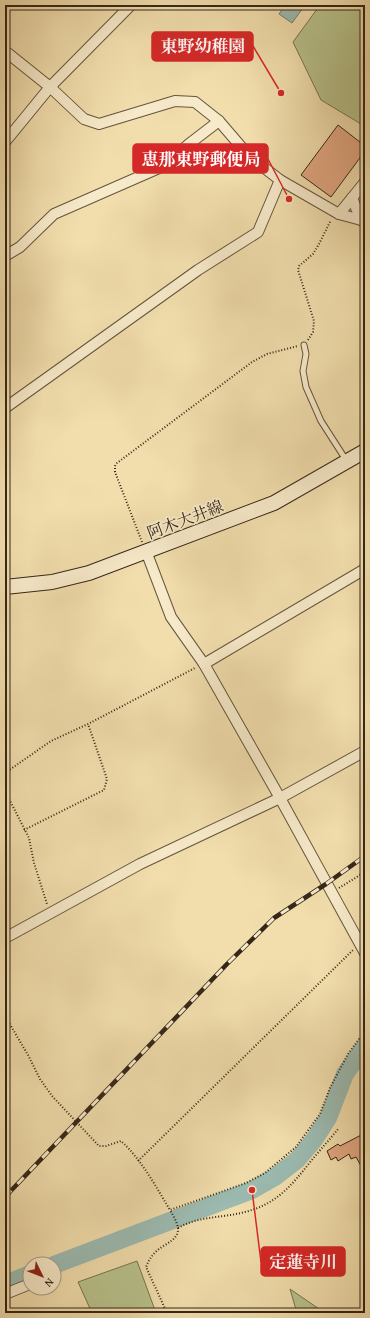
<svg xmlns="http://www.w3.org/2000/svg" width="370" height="1318" font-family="'Gentium Book Plus','Noto Serif JP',serif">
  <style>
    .green { fill: #b8c28c; stroke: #767452 }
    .water { fill: #9cbbb1; stroke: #738074 }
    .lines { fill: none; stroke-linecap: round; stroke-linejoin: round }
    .river { stroke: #9cbbb1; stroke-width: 18 }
    .building { fill: #e3a882; stroke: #352718 }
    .lane-casing { stroke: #64553d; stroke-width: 7 }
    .street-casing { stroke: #64553d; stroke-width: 12 }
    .secondary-casing { stroke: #352718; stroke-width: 16 }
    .path { stroke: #352718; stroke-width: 2; stroke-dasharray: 1 2; stroke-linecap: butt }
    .lane { stroke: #f7eaca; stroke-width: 5 }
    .street { stroke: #f7eaca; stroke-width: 10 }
    .secondary { stroke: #f7eaca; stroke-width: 14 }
    .rail-casing { stroke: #352718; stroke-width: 4.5 }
    .rail { stroke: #f7eaca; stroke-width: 3; stroke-dasharray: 9; stroke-linecap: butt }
    .labels { text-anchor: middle; stroke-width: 3.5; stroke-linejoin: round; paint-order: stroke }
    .street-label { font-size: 16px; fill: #352718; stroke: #f7eaca }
    .leader { fill: none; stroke: #d62828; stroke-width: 1.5 }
    .callout-dot { fill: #d62828; stroke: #f7eaca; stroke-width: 1.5 }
    .callout { fill: #d62828; stroke: #d62828; stroke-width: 1.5 }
    .callout-label { font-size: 17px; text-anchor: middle; font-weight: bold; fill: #fff }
  </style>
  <rect width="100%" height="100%" fill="#f2dead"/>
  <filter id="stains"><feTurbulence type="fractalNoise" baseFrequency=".005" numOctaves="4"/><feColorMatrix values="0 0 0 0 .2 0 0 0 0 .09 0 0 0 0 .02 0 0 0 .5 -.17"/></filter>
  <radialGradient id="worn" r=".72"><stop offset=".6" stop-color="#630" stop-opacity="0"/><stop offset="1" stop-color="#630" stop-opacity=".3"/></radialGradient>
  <g class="green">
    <polygon points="320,5 365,5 365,118 361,124 321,100 293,42"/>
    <polygon points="137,1261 156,1313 92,1313 78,1282"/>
    <polygon points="290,1289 325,1313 297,1313"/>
  </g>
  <polygon class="water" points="285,5 305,5 292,23 279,14"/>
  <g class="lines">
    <g class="river">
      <polyline points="54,1265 252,1190 275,1177 297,1160 314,1140 328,1118 345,1074 365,1046"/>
      <polyline points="5,1284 30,1274"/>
    </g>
  </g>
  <g class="building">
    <polygon points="338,125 365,146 365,151 331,197 301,175"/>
    <polygon points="365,1133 365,1173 356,1157 351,1159 349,1154 338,1161 336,1157 331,1160 327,1151 338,1144 340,1146"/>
  </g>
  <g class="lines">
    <defs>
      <polyline id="lane" points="304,345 306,354 303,371 306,387 321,421 346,460"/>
      <g id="street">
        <polyline points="5,51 50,87 84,119 99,124 175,101 195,102 219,121 249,156 280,180 339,214 365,221"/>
        <polyline points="5,142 50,87 131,5"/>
        <polyline points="352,198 361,220"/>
        <polyline points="339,214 365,182"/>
        <polyline points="5,256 20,247 54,214 166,165 189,144 219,121"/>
        <polyline points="5,408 198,270 258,232 280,180"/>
        <polyline points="146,551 171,617 204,664 280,798 365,953"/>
        <polyline points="204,664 365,569"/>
        <polyline points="5,938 140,864 280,798 365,751"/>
        <polyline points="5,1294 30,1284"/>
      </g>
      <polyline id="secondary" points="5,587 52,582 89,573 274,503 365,451"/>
    </defs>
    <use href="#lane" class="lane-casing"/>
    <use href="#street" class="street-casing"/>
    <use href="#secondary" class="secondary-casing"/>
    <g class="path">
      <polyline points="308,340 313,332 314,321 298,270 299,266 313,254 319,244 331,220"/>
      <polyline points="142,542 115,472 115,466 117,463 252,362 267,354 298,346"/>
      <polyline points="5,773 51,741 88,724 195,668"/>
      <polyline points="5,791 29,838 34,863 47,904"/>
      <polyline points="24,830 104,790 107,779 88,724"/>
      <polyline points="339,888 365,872"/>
      <path d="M5 1016 28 1055 40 1079 52 1096 99 1146H106L121 1141C142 1160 156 1187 170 1210L246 1183 265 1173 296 1147 320 1114 330 1088 348 1054 365 1031"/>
      <polyline points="138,1161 353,950"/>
      <path d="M178 1228C198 1216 223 1218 245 1212 277 1204 292 1185 311 1161 320 1150 330 1139 339 1128"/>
      <path d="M167 1313 146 1267C149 1259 153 1254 159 1249 167 1243 179 1239 178 1228 177 1222 173 1215 170 1210"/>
    </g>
    <use href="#lane" class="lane"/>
    <use href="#street" class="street"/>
    <use href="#secondary" class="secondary"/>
    <defs>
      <polyline id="rail" points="5,1197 227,964 274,918 326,884 365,856"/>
    </defs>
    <use href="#rail" class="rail-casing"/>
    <use href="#rail" class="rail"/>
  </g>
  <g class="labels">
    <g class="street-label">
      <text transform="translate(185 519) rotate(-21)" y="6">阿木大井線</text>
    </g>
  </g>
  <path class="leader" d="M281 93L253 46M289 199L268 159M252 1190L261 1262"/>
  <g class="callout-dot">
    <circle cx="281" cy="93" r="4"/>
    <circle cx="289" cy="199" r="4"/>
    <circle cx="252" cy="1190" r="4"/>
  </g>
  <g class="callout">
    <rect x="152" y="32" width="101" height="29" rx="4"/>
    <rect x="133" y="144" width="135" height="29" rx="4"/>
    <rect x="261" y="1247" width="84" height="29" rx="4"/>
  </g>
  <g class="callout-label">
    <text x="203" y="52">東野幼稚園</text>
    <text x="201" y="165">恵那東野郵便局</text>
    <text x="303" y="1268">定蓮寺川</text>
  </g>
  <rect width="370" height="1318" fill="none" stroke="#f2dead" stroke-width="20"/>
  <rect x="6" y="6" width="358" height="1306" fill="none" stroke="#352718" stroke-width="2"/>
  <rect x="10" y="10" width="350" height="1298" fill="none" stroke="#352718"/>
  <g transform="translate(42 1276) rotate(133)"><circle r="19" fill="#f7eaca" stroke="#a99c83"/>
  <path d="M0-3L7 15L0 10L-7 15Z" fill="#8f2418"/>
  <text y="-6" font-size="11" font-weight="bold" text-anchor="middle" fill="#352718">N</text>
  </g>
  <rect width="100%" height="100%" filter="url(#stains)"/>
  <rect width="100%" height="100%" fill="url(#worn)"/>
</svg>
